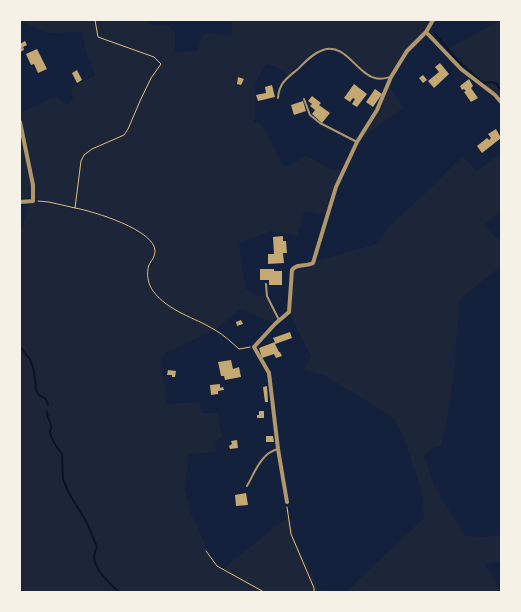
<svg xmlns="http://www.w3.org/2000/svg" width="521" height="612" font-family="Literata,serif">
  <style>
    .green { fill: #1d2539 }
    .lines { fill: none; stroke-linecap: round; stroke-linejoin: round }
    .stream { stroke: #0b132b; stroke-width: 2 }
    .building { fill: #c6a872 }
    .path { stroke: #e5c07b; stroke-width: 1 }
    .service { stroke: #b1986c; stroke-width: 2 }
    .minor { stroke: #b1986c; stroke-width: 4 }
  </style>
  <rect width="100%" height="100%" fill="#14213d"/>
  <g class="green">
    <path d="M20 20H146L153 26 167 25 175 32V52L198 51 202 35 210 33 232 36V20H431L429 25C421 33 413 42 406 50 401 57 396 72 389 76 368 88 348 44 324 48 313 49 296 68 288 75L281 69 267 64 262 70 255 83 254 122 262 125 283 165 290 166 306 155 328 168 343 170 334 187 325 215 304 211 297 236 271 231 239 243 245 288 257 296 266 295 277 320 274 323 240 309 216 329C194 318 163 309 151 286 142 270 159 260 155 248 153 241 146 237 141 233 133 228 125 223 117 219 106 214 92 211 79 208 64 204 50 200 35 199L20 113 56 96 64 103 69 105 73 98 71 88 95 75 85 48 82 32 46 33 26 23H20Z"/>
    <polygon points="501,20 501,100 461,68 446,50"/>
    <polygon points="389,86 403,108 361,138"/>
    <polygon points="20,127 31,185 33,198 20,199"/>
    <path d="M501 153V211L484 225 501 242V266L460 299C455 347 454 398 441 445L431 449 424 455 434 486 465 536 485 537 501 535V561L485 564 501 592H346L424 518 423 499 421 490 404 437 395 420 380 409 324 375 303 370 311 357 291 316 292 277 294 271C302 268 313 271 315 261L377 244 389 227 440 179 462 156 477 171Z"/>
    <path d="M30 201C46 202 60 206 75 210 80 211 85 211 90 212 107 216 123 223 137 233 143 237 150 240 153 246 158 255 149 264 147 272 141 301 195 319 214 330L166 353 160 359 167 404 199 402 202 413H217L222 437 215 443 216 452 189 454 185 488 191 514 204 541 205 551 217 566 221 569 224 568 290 515 293 535 320 592H20V233Z"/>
  </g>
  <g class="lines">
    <g class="stream">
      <polyline points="435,34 457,60 483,83 492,82 497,84 498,87 501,89"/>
      <polyline points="20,347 30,359 34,371 36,390 38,394 46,399 48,405"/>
      <path d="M47 411C46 417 51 421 51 426 52 428 50 430 50 432 51 440 57 448 62 454L63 479 69 493 87 523 97 547C87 564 107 581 119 592"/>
    </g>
  </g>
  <g class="building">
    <polygon points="25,41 27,45 21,48 20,44"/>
    <polygon points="37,49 47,69 38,73 34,64 31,65 26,54"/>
    <polygon points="440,63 449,74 434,88 428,81 439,72 435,67"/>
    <polygon points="77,70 82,80 77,83 72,73"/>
    <polygon points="423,75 427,80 423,83 419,78"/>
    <polygon points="238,77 244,79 241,85 237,84"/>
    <polygon points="469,79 473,86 471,88 478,98 471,102 464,92 466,91 464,89 462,90 460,86"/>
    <polygon points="354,84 367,94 357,107 352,104 355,99 353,98 350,102 344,98"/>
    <polygon points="272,85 275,97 258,101 256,95 266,93 265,87"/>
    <polygon points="375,89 382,94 373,107 366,102"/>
    <polygon points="312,96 321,103 319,105 330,113 322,123 312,114 315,110 310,106 312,104 308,101"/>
    <polygon points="303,101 306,111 294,115 291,105"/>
    <polygon points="496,129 501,138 482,153 477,146 487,138 489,140 491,138 488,134"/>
    <polygon points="283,236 283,241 286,241 287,253 283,253 284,263 268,264 268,254 274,254 273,237"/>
    <polygon points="260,269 274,269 274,271 282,271 282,285 269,285 269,280 260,280"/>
    <polygon points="241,320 243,324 237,326 236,322"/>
    <polygon points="290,332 292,338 275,344 279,352 280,352 282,356 276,358 274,354 262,358 259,348 275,342 273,338"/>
    <polygon points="231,360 233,369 239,367 241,377 225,380 224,376 221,376 218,362"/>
    <polygon points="168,370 176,371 175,377 172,377 172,375 167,375"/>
    <polygon points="220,384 220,388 223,387 224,390 218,391 218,394 211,395 210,385"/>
    <polygon points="267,386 268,402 265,402 263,387"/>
    <polygon points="259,411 264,411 264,418 257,418 257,415 259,415"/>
    <polygon points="266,436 273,436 274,442 266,442"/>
    <polygon points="237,440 238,448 230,449 229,446 232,444 231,441"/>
    <polygon points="246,493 248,505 236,506 235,495"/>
  </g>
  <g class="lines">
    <g class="path">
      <polyline points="38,201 49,202 75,208 81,161 84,155 92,149 124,135 128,129 140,101 151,78 161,64 154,57 98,37 95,20"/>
      <path d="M75 208C93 211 155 230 155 251 155 257 151 261 149 265 146 274 148 284 153 291 169 312 194 317 215 330 224 335 231 342 239 349L250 347"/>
      <polyline points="287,507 291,534 314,588 314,592"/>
      <polyline points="206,551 217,566 264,592"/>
    </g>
    <g class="service">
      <path d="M278 98C279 83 287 78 298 69 305 62 313 53 323 50 345 42 357 74 375 78 381 80 386 78 391 77"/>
      <polyline points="304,99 310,115 320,123 357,142"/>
      <polyline points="266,284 267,296 279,320"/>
      <path d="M247 486C255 472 261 453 278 449"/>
    </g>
    <g class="minor">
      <polyline points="426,32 461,69 495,95 501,102"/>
      <polyline points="20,50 22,49"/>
      <polyline points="20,122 33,185 33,201 20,202"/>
      <path d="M287 502 278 449 269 373 254 347 275 324 289 312 292 270C297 263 306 267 313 263L336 187 357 142 377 110 391 77 407 51 426 32 433 20"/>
    </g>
  </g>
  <rect width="521" height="612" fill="none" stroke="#f6f1e7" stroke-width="42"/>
</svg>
